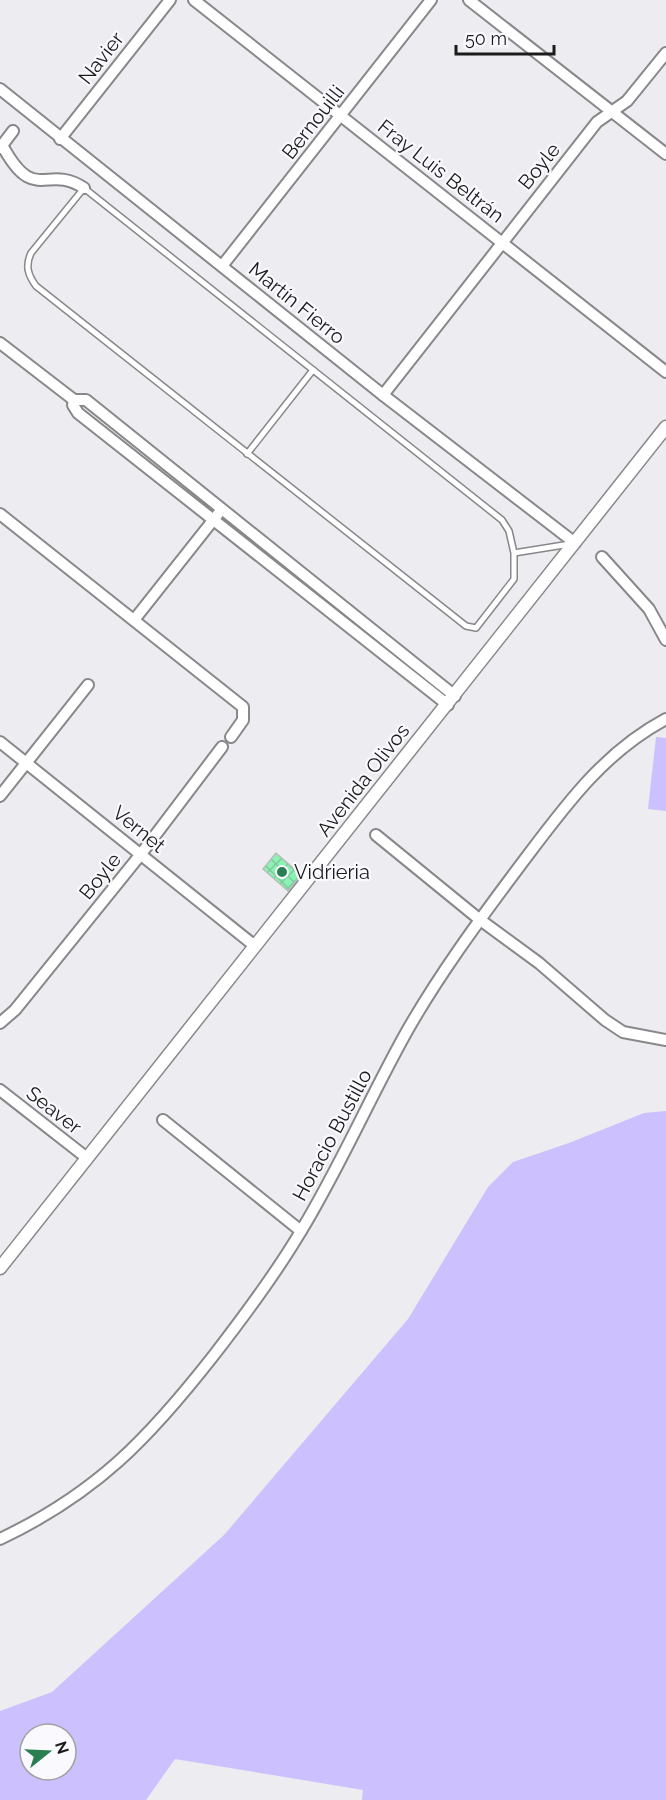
<svg xmlns="http://www.w3.org/2000/svg" width="666" height="1800" font-family="Raleway,sans-serif">
  <style>
    .green { fill: #ccc1fe; fill-rule: evenodd }
    .building { fill: url(#building-cross-hatch); stroke: #b9bdba; stroke-width: 1.5 }
    .lines { fill: none; stroke-linecap: round; stroke-linejoin: round }
    .service-casing { stroke: #88888b; stroke-width: 8 }
    .minor-casing { stroke: #88888b; stroke-width: 14 }
    .tertiary-casing { stroke: #88888b; stroke-width: 15 }
    .service { stroke: #fff; stroke-width: 5 }
    .minor { stroke: #fff; stroke-width: 10 }
    .tertiary { stroke: #fff; stroke-width: 12 }
    .poi-dot { fill: #297f52; stroke: #faf9fd; stroke-width: 2 }
    .labels { text-anchor: middle; stroke-width: 4.5; stroke-linejoin: round; paint-order: stroke }
    .street-label { font-size: 20px; fill: #1b1b1c; stroke: #faf9fd }
    .poi-label { font-size: 20px; fill: #1b1b1c; stroke: #faf9fd; text-anchor: start }
  </style>
  <defs>
    <pattern id="building-cross-hatch" width="8" height="8" patternUnits="userSpaceOnUse" patternTransform="scale(1.5)"><rect width="8" height="8" fill="#8df0b5"/><path d="M0 0l8 8M0 8l8-8" fill="none" stroke="#79cd9b"/></pattern>
  </defs>
  <rect width="100%" height="100%" fill="#edecf0"/>
  <g class="green">
    <polygon points="656,737 666,738 666,811 648,809"/>
    <path d="M666 1111V1800H362L363 1790 175 1759 146 1800H0V1711L52 1692 224 1535 408 1319 488 1187 513 1162 569 1143 644 1113ZM30 1734H66V1770H30Z"/>
  </g>
  <polygon class="building" points="276,853 301,875 288,891 263,869"/>
  <g class="lines">
    <defs>
      <g id="service">
        <polyline points="247,454 313,370"/>
        <path d="M514 553 509 531 502 520 84 188 31 253C25 266 28 275 36 286L466 626 476 628 514 579V553L570 544"/>
      </g>
      <g id="minor">
        <polyline points="194,0 666,372"/>
        <polyline points="469,0 666,154"/>
        <polyline points="0,89 383,395 575,543"/>
        <polyline points="60,139 170,0"/>
        <path d="M2 145C35 206 46 163 84 188"/>
        <polyline points="0,148 13,131"/>
        <polyline points="222,266 431,0"/>
        <polyline points="0,343 74,400"/>
        <polyline points="383,395 597,122 627,101 666,53"/>
        <polyline points="0,514 243,707 243,720 231,737"/>
        <polyline points="602,557 649,609 666,640"/>
        <polyline points="134,620 218,514"/>
        <polyline points="448,705 78,413 73,405 74,400 86,400 455,696"/>
        <polyline points="0,742 255,946"/>
        <polyline points="0,796 88,685"/>
        <polyline points="376,835 479,919 539,963 605,1020 623,1032 666,1040"/>
        <polyline points="0,1023 15,1010 141,854 222,747"/>
        <polyline points="0,1090 87,1158"/>
        <polyline points="163,1120 301,1231"/>
        <path d="M0 1539C97 1493 149 1438 214 1355 245 1315 275 1275 301 1231 340 1167 370 1097 407 1031 439 975 477 923 516 871 560 813 600 754 666 719"/>
      </g>
      <polyline id="tertiary" points="0,1268 666,427"/>
    </defs>
    <use href="#service" class="service-casing"/>
    <use href="#minor" class="minor-casing"/>
    <use href="#tertiary" class="tertiary-casing"/>
    <use href="#service" class="service"/>
    <use href="#minor" class="minor"/>
    <use href="#tertiary" class="tertiary"/>
  </g>
  <circle class="poi-dot" cx="282" cy="872" r="6"/>
  <g class="labels">
    <g class="street-label">
      <text transform="translate(101 58) rotate(-52)" y="7">Navier</text>
      <text transform="translate(313 122) rotate(-52)" y="7">Bernouilli</text>
      <text transform="translate(539 166) rotate(-51)" y="7">Boyle</text>
      <text transform="translate(441 171) rotate(38)" y="7">Fray Luis Beltrán</text>
      <text transform="translate(297 303) rotate(39)" y="7">Martín Fierro</text>
      <text transform="translate(363 780) rotate(-52)" y="7">Avenida Olivos</text>
      <text transform="translate(139 829) rotate(39)" y="7">Vernet</text>
      <text transform="translate(100 876) rotate(-51)" y="7">Boyle</text>
      <text transform="translate(54 1110) rotate(38)" y="7">Seaver</text>
      <text transform="translate(332 1135) rotate(-62)" y="7">Horacio Bustillo</text>
    </g>
    <g class="poi-label">
      <text x="294" y="879">Vidrieria</text>
    </g>
  </g>
  <g transform="translate(48 1752) rotate(72)"><circle r="28" fill="#faf9fd" stroke="#a1a0a3" stroke-width="1.5"/>
  <path d="M0-4.5L10 22L0 15L-10 22Z" fill="#297f52"/>
  <text y="-9" font-size="16" font-weight="bold" text-anchor="middle" fill="#1b1b1c">N</text>
  </g>
  <path d="M456 45v9h98v-9" fill="none" stroke="#1b1b1c" stroke-width="3"/>
  <text x="465" y="45" font-size="18" fill="#1b1b1c" stroke="#faf9fd" stroke-width="4.5" paint-order="stroke">50 m</text>
</svg>
